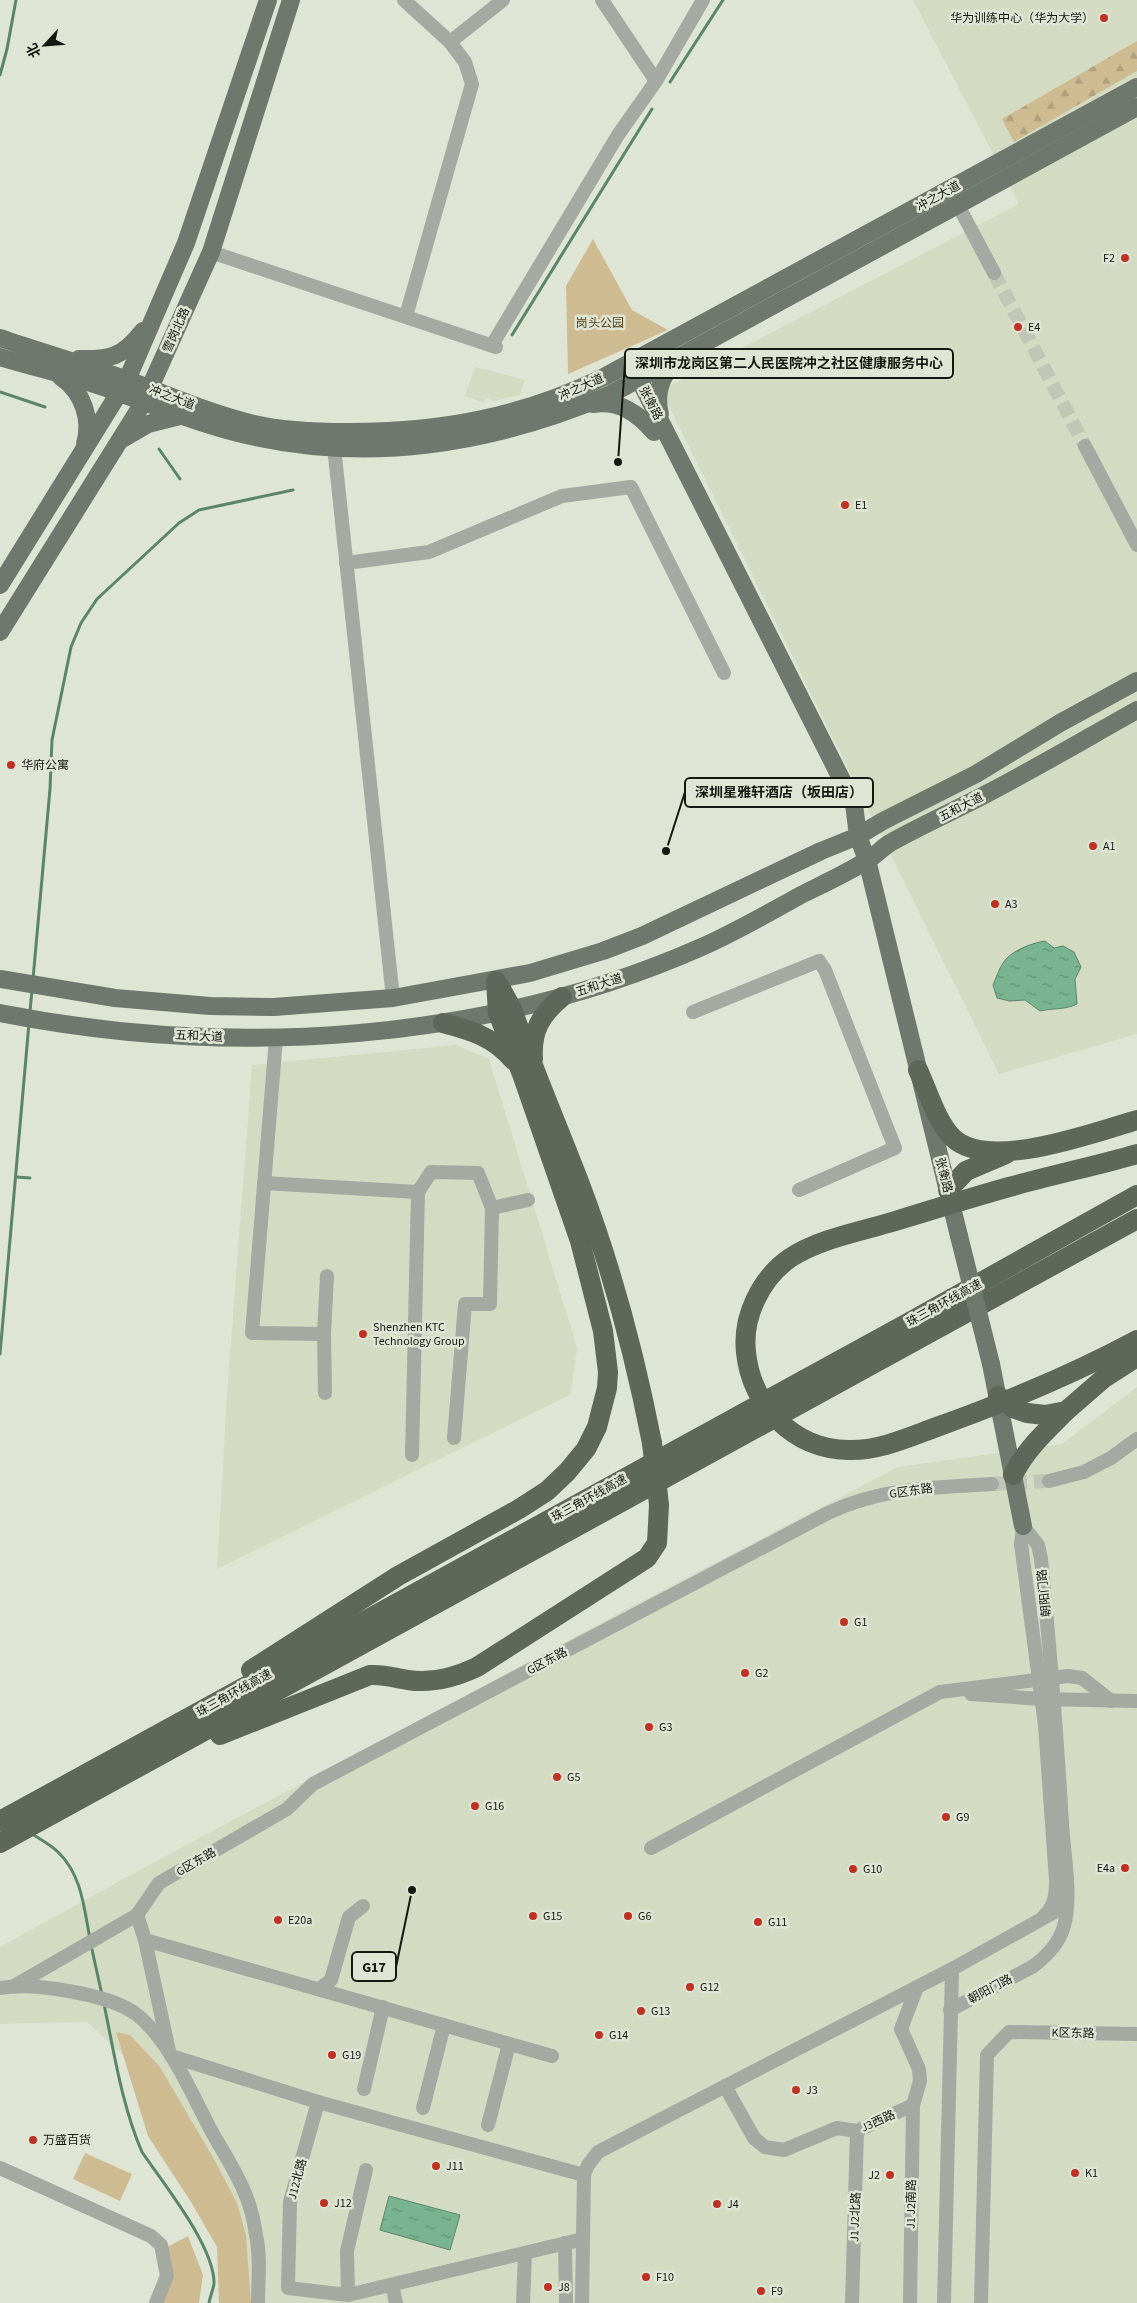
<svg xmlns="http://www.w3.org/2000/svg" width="1137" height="2303" font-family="'Source Sans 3','Noto Sans SC',sans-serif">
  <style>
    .built { fill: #d3dbc3 }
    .green { fill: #cfbb92 }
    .forest { fill: url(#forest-firs) }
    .water { fill: url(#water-ripples); stroke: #5b856b }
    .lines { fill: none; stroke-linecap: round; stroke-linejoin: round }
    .stream { stroke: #5b856b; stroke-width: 3 }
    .minor-tunnel { stroke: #c1c6b7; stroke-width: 14; stroke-dasharray: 14 7; stroke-linecap: butt }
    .minor { stroke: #a4a9a2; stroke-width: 14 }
    .major { stroke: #6f786d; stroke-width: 18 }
    .highway { stroke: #5d675a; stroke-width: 20 }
    .major-bridge { stroke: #6f786d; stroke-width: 18 }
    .highway-bridge { stroke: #5d675a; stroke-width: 20 }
    .poi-dot { fill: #be3123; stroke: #dfe5d4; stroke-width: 2 }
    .labels { text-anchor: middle; stroke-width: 5; stroke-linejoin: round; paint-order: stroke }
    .poi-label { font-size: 12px; fill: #151711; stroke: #dfe5d4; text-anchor: start }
    .street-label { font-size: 12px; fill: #151711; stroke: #dfe5d4 }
    .park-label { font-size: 12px; fill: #544014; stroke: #dfe5d4 }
    .leader { fill: none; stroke: #151711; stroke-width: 2 }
    .callout-dot { fill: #151711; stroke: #dfe5d4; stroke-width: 2 }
    .callout { fill: #dfe5d4; stroke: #151711; stroke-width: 2 }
    .callout-label { font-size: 14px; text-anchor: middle; font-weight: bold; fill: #151711 }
  </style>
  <defs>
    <pattern id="forest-firs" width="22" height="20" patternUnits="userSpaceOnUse" patternTransform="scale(1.25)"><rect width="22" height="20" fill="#cfbb92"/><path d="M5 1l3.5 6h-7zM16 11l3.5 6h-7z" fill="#b1a07d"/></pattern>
    <pattern id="water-ripples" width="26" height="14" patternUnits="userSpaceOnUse" patternTransform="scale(1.25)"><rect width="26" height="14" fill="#79b491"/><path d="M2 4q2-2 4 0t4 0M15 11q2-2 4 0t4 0" fill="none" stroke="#629175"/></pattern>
  </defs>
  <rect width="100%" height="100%" fill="#dfe5d4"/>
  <g class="built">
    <polygon points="913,0 1137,0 1137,1034 999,1074 661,390 1019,204"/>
    <polygon points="475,367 525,380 520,395 493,401 486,398 484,403 465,396"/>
    <polygon points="456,1045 489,1059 577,1348 571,1394 217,1569 227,1395 252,1065"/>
    <polygon points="1137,1387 1137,2303 232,2303 237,2242 156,2086 87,2022 0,2024 0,1947 127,1877 625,1610 898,1467 1062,1444"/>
  </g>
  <g class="green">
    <polygon points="593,239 632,310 668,330 568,374 566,286"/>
    <polygon points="116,2032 130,2035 160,2067 215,2161 237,2203 246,2235 251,2303 219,2303 217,2247 191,2202 148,2136"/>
    <polygon points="85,2153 132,2174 120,2201 73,2179"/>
    <polygon points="188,2236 203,2275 199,2303 162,2303 167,2247"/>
  </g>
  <polygon class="forest" points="1137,41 1137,71 1014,142 1002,119"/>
  <g class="water">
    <path d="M1045 941 1054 948 1063 946 1074 952 1081 967 1075 979 1077 1004C1065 1010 1053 1008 1040 1011L1025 1000 1010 1001 997 998 993 985C996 978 999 969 1003 963 1010 951 1032 943 1045 941Z"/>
    <polygon points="389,2196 460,2215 450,2250 380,2230"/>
  </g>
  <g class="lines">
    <g class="stream">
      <polyline points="0,75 7,49 16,0"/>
      <polyline points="670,82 723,0"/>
      <polyline points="512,335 652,109"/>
      <polyline points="0,392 45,407"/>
      <polyline points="159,449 180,479"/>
      <polyline points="33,979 50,789 52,740 71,647 81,623 97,599 179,523 199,510 293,490"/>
      <polyline points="30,1011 32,990"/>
      <polyline points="16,1177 30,1178"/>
      <polyline points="0,1354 29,1023"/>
      <path d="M32 1834C40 1839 51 1845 58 1852 82 1875 84 1908 90 1939"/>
      <polyline points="91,1945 102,1995"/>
      <path d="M104 2004C114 2052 122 2106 142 2152 163 2183 215 2247 214 2284 213 2290 210 2297 209 2303"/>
    </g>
    <g class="minor-tunnel">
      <polyline points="994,273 1085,446"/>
      <polyline points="992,1484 1049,1481"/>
    </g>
    <g class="minor">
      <polyline points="404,0 450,42 465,62 472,84 406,316"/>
      <polyline points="602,0 656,81"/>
      <polyline points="450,42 503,0"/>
      <polyline points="958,205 994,273"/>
      <polyline points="211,252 496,347"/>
      <polyline points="492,345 618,135 656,81 703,0"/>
      <polyline points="1085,446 1137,545"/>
      <polyline points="334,447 393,998"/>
      <polyline points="346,563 429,552 562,496 631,487 724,673"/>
      <polyline points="693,1012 819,961 825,970 895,1148 799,1190"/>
      <polyline points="276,1038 252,1333 324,1334 327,1276"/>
      <polyline points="264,1183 418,1192 412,1455"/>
      <polyline points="418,1192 431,1172 478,1173 492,1208 528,1200"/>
      <polyline points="324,1334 325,1393"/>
      <polyline points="454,1438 465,1304 490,1304 492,1208"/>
      <polyline points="1049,1481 1084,1472 1111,1458 1137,1439"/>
      <path d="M1023 1526 1021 1544 1045 1725 1056 1880C1056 1894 1055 1906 1044 1916"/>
      <polyline points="971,1694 1041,1699 1137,1701"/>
      <polyline points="651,1848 940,1692 1068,1676 1082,1678 1111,1701"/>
      <polyline points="137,1915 145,1940 169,2051"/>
      <polyline points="145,1940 552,2056"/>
      <path d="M14 1986 137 1915 159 1883 287 1809 313 1784 828 1513C880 1488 936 1487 992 1484"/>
      <path d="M0 1988C32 1982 109 1994 136 2014 170 2040 193 2097 213 2134 224 2153 236 2172 244 2191 250 2204 254 2221 256 2235 261 2257 258 2280 258 2303"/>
      <polyline points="319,1989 331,1980 349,1917 363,1906"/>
      <path d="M950 2010 1032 1967C1046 1957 1059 1944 1064 1926 1072 1897 1064 1855 1062 1824 1057 1736 1050 1648 1041 1559L1038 1545 1023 1526"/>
      <polyline points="171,2056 318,2102 584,2175"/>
      <polyline points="725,2086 754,2138 765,2147 784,2150 837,2128 857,2131 913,2105 920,2081 919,2069 901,2029 917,1987"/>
      <polyline points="364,2089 383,2007"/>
      <polyline points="318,2102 290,2202 288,2288 348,2295 583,2239"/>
      <polyline points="423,2108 444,2025"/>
      <polyline points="488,2125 509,2044"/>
      <polyline points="0,2168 151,2236 161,2245 167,2276 156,2303"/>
      <polyline points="565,2243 566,2303"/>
      <polyline points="392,2285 396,2303"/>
      <polyline points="348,2295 347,2251 366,2170"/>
      <polyline points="523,2303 525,2253"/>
      <polyline points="582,2303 584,2175 588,2165 598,2152 952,1969 1067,1905"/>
      <polyline points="852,2303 857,2131"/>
      <polyline points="910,2303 913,2105"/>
      <polyline points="944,2303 952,1969"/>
      <polyline points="981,2303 987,2055 1009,2032 1137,2034"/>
    </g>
    <g class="major">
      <path d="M0 338C44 353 89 366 133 382 173 397 212 414 254 424 284 431 317 432 348 432 441 432 521 417 604 377L1137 87"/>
      <path d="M0 357C40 369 81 378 120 393 158 407 197 423 238 433 367 465 490 445 611 394L1137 107"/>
      <path d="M79 359C110 360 123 357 143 331"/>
      <polyline points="632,371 639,379 854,804 858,836 867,860 959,1236"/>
      <path d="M61 377C83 392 92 419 85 444"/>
      <path d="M593 404C619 400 638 413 654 432"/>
      <path d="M660 414C655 395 660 376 675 363"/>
      <polyline points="124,438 148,424 180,416"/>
      <polyline points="0,585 127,380 186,243 268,0"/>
      <polyline points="0,632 143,403 211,252 291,0"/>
      <polyline points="0,979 115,998 210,1006 274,1007 393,998 530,973 603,951 642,936 821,851 858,836 883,821 976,774 1060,723 1137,681"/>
      <path d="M0 1013C234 1059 485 1043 704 946 737 931 769 913 801 895 823 884 845 874 866 861 875 856 882 848 890 843 922 825 956 810 988 793 1038 767 1087 738 1137 710"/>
      <polyline points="991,1364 1023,1526"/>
    </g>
    <g class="highway">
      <path d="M500 987 512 1009C533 1069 558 1127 581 1187 612 1269 635 1356 652 1443"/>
      <path d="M443 1023C470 1030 494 1037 513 1060"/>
      <path d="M533 1059C531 1031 541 1014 562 997"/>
      <path d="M918 1070C928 1091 936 1121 953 1138 989 1172 1095 1132 1137 1120"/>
      <polyline points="948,1190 966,1171 1006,1154"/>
      <polyline points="998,1396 1013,1408 1027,1413 1045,1415 1066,1411 1104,1378 1137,1357"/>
      <path d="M1013 1475C1026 1449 1046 1431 1066 1411"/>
      <polyline points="251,1670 398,1576 519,1509 547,1491 567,1472 586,1449 597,1427 607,1388 608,1372 603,1331 580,1241 522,1074 498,1013 496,981"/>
      <path d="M220 1735 370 1675C384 1674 395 1678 408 1680 433 1684 456 1677 477 1667L647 1558 657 1543 659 1505"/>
      <polyline points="0,1821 906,1324 1137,1195"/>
      <polyline points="0,1843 1137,1219"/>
    </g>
    <polyline class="major-bridge" points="959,1236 991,1364"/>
    <g class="highway-bridge">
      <path d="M1137 1154C1095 1166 1052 1175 1009 1187 970 1198 931 1210 892 1222 858 1232 819 1239 790 1258 761 1278 742 1317 746 1352 751 1405 793 1449 848 1450 878 1451 907 1438 934 1428 1004 1403 1072 1375 1137 1340"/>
      <polyline points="652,1443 659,1505"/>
    </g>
  </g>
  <g class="poi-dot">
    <circle cx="1104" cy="18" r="5"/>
    <circle cx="1125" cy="258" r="5"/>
    <circle cx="1018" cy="327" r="5"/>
    <circle cx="845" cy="505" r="5"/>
    <circle cx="11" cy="765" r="5"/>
    <circle cx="1093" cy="846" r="5"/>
    <circle cx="995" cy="904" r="5"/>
    <circle cx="363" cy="1334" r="5"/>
    <circle cx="844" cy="1622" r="5"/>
    <circle cx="745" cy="1673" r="5"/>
    <circle cx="649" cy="1727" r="5"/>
    <circle cx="557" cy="1777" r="5"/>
    <circle cx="475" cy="1806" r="5"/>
    <circle cx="946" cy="1817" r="5"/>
    <circle cx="1125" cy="1868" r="5"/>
    <circle cx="853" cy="1869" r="5"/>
    <circle cx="533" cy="1916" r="5"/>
    <circle cx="628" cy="1916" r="5"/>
    <circle cx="278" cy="1920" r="5"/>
    <circle cx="758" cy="1922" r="5"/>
    <circle cx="690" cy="1987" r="5"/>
    <circle cx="641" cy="2011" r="5"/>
    <circle cx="599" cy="2035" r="5"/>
    <circle cx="332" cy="2055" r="5"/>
    <circle cx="796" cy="2090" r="5"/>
    <circle cx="33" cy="2140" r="5"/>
    <circle cx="436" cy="2166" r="5"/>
    <circle cx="1075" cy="2173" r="5"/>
    <circle cx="890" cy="2175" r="5"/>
    <circle cx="324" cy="2203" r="5"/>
    <circle cx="717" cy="2204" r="5"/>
    <circle cx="646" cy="2277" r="5"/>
    <circle cx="548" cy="2287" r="5"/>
    <circle cx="761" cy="2291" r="5"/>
  </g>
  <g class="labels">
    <g class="poi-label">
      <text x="1094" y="22" text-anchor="end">华为训练中心（华为大学）</text>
      <text x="1115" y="262" text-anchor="end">F2</text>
      <text x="1028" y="331">E4</text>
      <text x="855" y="509">E1</text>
      <text x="21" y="769">华府公寓</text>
      <text x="1103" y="850">A1</text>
      <text x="1005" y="908">A3</text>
      <text x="373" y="1331">Shenzhen KTC<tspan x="373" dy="14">Technology Group</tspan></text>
      <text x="854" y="1626">G1</text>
      <text x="755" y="1677">G2</text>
      <text x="659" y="1731">G3</text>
      <text x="567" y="1781">G5</text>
      <text x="485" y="1810">G16</text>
      <text x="956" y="1821">G9</text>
      <text x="1115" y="1872" text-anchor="end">E4a</text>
      <text x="863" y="1873">G10</text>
      <text x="543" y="1920">G15</text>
      <text x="638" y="1920">G6</text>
      <text x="288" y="1924">E20a</text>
      <text x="768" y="1926">G11</text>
      <text x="700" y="1991">G12</text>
      <text x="651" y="2015">G13</text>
      <text x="609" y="2039">G14</text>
      <text x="342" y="2059">G19</text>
      <text x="806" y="2094">J3</text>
      <text x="43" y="2144">万盛百货</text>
      <text x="446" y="2170">J11</text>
      <text x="1085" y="2177">K1</text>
      <text x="880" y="2179" text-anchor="end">J2</text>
      <text x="334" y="2207">J12</text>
      <text x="727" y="2208">J4</text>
      <text x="656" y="2281">F10</text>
      <text x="558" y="2291">J8</text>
      <text x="771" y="2295">F9</text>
    </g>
    <g class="street-label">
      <text transform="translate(938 196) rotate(-29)" y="4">冲之大道</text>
      <text transform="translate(176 330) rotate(-66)" y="4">雪岗北路</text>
      <text transform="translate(581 387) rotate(-24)" y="4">冲之大道</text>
      <text transform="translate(172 397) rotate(21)" y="4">冲之大道</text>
      <text transform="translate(651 403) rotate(63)" y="4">张衡路</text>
      <text transform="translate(961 807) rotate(-27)" y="4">五和大道</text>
      <text transform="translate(599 985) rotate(-18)" y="4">五和大道</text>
      <text transform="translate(199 1036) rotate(3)" y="4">五和大道</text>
      <text transform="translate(944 1175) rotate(76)" y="4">张衡路</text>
      <text transform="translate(944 1303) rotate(-29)" y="4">珠三角环线高速</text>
      <text transform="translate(911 1491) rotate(-8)" y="4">G区东路</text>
      <text transform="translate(589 1498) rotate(-29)" y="4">珠三角环线高速</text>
      <text transform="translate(1044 1593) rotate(-96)" y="4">朝阳门路</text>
      <text transform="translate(547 1661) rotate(-28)" y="4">G区东路</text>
      <text transform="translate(234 1693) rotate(-29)" y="4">珠三角环线高速</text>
      <text transform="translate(196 1862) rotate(-30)" y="4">G区东路</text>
      <text transform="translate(990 1989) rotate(-28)" y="4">朝阳门路</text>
      <text transform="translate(1073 2033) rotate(1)" y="4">K区东路</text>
      <text transform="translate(878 2121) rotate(-24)" y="4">J3西路</text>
      <text transform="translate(297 2179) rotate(-75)" y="4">J12北路</text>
      <text transform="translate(911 2204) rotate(-89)" y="4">J1 J2南路</text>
      <text transform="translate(855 2217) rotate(-88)" y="4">J1 J2北路</text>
    </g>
    <g class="park-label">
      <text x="600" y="327">岗头公园</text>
    </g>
  </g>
  <path class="leader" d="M618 462L625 363M666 851L685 792M412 1890L396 1967"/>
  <g class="callout-dot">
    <circle cx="618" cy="462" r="5"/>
    <circle cx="666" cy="851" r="5"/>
    <circle cx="412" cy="1890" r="5"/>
  </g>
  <g class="callout">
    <rect x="625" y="349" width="328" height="29" rx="5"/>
    <rect x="685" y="778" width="188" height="29" rx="5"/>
    <rect x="352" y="1952" width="44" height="29" rx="5"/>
  </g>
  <g class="callout-label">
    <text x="789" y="368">深圳市龙岗区第二人民医院冲之社区健康服务中心</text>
    <text x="779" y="797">深圳星雅轩酒店（坂田店）</text>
    <text x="374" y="1972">G17</text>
  </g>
  <g transform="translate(45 45) rotate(244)" stroke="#dfe5d4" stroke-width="4" paint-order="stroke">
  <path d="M0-4L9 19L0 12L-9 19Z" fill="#151711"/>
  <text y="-8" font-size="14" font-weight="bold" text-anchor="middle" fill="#151711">北</text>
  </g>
</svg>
